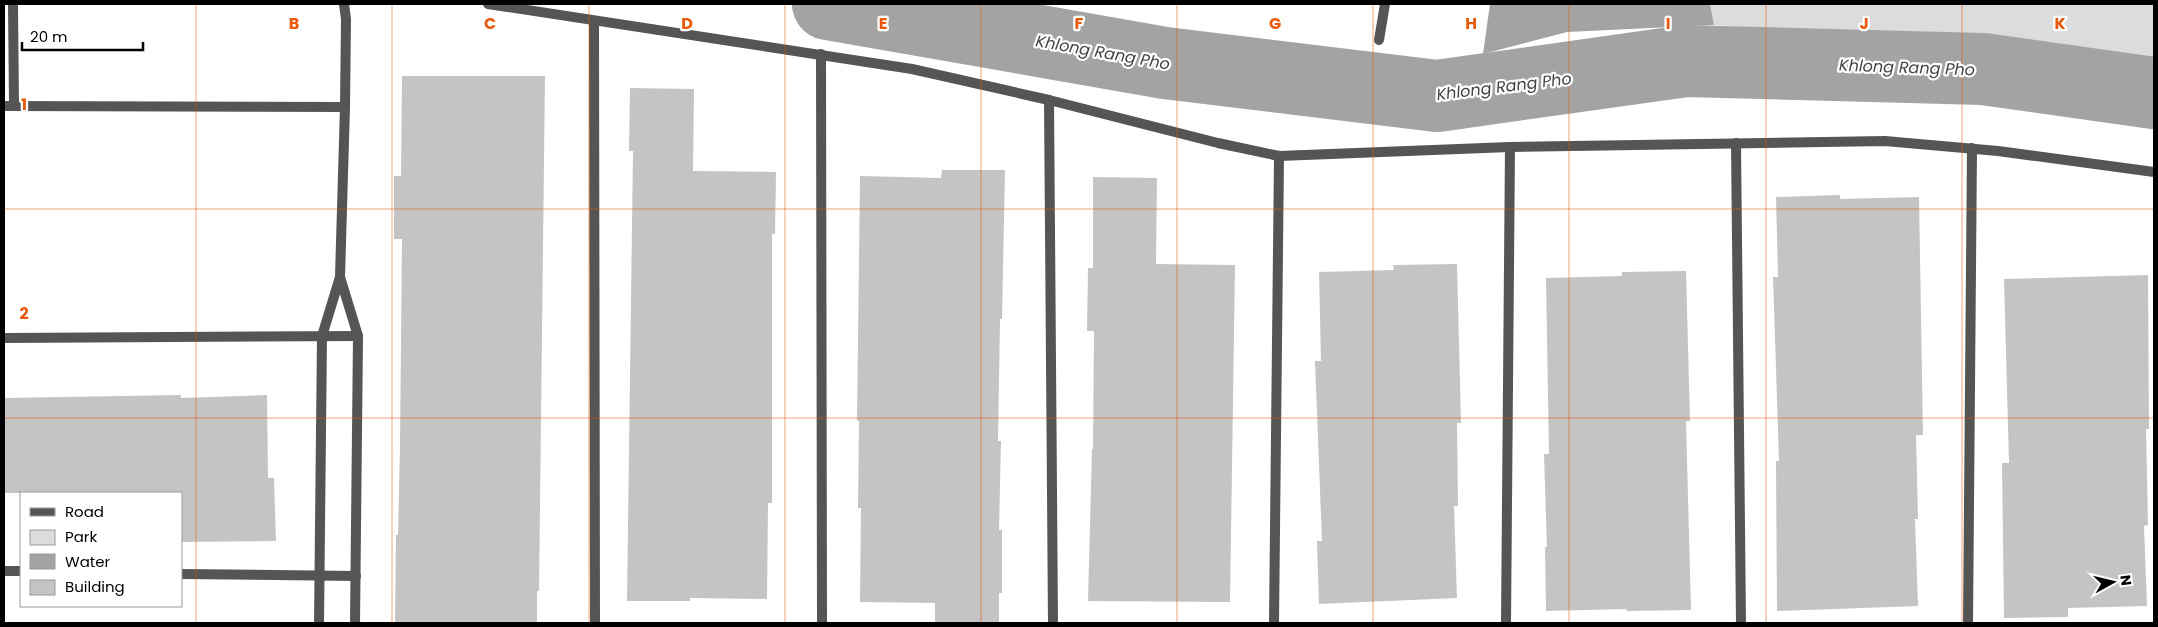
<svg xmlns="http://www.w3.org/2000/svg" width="2158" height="627" font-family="Poppins,sans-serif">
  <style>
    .green { fill: #dcdcdc }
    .water { fill: #a3a3a3 }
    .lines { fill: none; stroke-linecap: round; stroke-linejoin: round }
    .river { stroke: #a3a3a3; stroke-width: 72 }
    .building { fill: #c4c4c4 }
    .minor { stroke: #555; stroke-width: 10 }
    .grid { fill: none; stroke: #e8590c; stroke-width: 1; stroke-opacity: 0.55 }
    .labels { text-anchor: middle; stroke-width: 4.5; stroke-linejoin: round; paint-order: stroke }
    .water-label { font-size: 16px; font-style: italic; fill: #444; stroke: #fff }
    .grid-label { font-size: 16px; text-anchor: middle; font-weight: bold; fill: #e8590c; stroke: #fff; stroke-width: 4.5; stroke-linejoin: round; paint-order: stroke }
  </style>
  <rect width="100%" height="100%" fill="#fff"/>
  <polygon class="green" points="1710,4 2154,4 2154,63 2074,46 1714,25"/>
  <polygon class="water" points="1490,4 1710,4 1714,25 1567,32 1483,54"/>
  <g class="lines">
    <polyline class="river" points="828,4 1165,63 1437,96 1686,61 1983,69 2154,93"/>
  </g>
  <g class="building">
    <polygon points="402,76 545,76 539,591 537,591 537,623 395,623 396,535 398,535 400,446 402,239 394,239 394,176 401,176"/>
    <polygon points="630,88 694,89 693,171 776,172 775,234 772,234 772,503 768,503 767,599 690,598 690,601 627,601 633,151 629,151"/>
    <polygon points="942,170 1005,170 1002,319 1000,319 998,441 1001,441 999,530 1002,530 1002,593 999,593 999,623 935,623 935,603 860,602 861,508 858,508 859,421 857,421 860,176 941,178"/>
    <polygon points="1093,177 1157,178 1156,264 1235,265 1230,602 1088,601 1092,449 1093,449 1094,331 1087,331 1088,268 1093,268"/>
    <polygon points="1840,195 1840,199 1919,197 1923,435 1916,435 1918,519 1915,519 1918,606 1777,611 1776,461 1779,461 1773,277 1778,277 1776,197"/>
    <polygon points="1457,264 1461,423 1457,423 1458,506 1454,506 1457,598 1319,604 1317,541 1322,541 1315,361 1321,361 1319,272 1394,270 1393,265"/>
    <polygon points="1686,271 1690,421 1686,421 1691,610 1627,611 1626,609 1546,611 1545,547 1547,547 1544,454 1549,454 1546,278 1622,276 1622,272"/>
    <polygon points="2148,275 2149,429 2146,429 2148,525 2144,526 2147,606 2068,608 2068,617 2004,618 2002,463 2009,463 2004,279"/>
    <polygon points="181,395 181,398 267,395 268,478 274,478 276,541 181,542 181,493 4,493 4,398"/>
  </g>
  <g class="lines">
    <g class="minor">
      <polyline points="13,4 14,106"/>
      <polyline points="488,4 912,69 1049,100 1218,143 1279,156 1510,147 1885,141 1998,151 2154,172"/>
      <polyline points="594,21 595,623"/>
      <polyline points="1379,40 1385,4"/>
      <polyline points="821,54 822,623"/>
      <polyline points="1049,100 1053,623"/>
      <polyline points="4,106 345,107"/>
      <polyline points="1736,143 1741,623"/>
      <polyline points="340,277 358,336 355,623"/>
      <polyline points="4,338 358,336"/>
      <polyline points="4,571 21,571"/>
      <polyline points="181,574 356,576"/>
      <polyline points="319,623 322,336 340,277 345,107 346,19 344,4"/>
      <polyline points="1274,623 1279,156"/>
      <polyline points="1506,623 1510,147"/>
      <polyline points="1968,623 1972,148"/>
    </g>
  </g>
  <path class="grid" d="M196 4V623M392 4V623M589 4V623M785 4V623M981 4V623M1177 4V623M1373 4V623M1569 4V623M1766 4V623M1962 4V623M4 209H2154M4 418H2154"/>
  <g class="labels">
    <g class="water-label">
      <text transform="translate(1103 52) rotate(10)" y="6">Khlong Rang Pho</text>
      <text transform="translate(1907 67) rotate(2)" y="6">Khlong Rang Pho</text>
      <text transform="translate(1504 86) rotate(-7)" y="6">Khlong Rang Pho</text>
    </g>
  </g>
  <g class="grid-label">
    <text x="294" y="29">B</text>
    <text x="490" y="29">C</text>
    <text x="687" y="29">D</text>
    <text x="883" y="29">E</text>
    <text x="1079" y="29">F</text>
    <text x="1275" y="29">G</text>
    <text x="1471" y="29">H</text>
    <text x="1668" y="29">I</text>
    <text x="1864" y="29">J</text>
    <text x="2060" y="29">K</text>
    <text x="24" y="110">1</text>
    <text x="24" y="319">2</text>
  </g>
  <rect width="2158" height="627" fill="none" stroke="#000000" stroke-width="10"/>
  <rect x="20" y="492" width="162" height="115" fill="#ffffff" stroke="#999999"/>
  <rect x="30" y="508" width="25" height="8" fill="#555555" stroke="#999999"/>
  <text x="65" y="517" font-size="15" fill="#000000">Road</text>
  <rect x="30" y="530" width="25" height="15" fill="#dcdcdc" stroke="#999999"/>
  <text x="65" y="542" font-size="15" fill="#000000">Park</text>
  <rect x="30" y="554" width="25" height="15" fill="#a3a3a3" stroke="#999999"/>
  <text x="65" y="567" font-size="15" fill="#000000">Water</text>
  <rect x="30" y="580" width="25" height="15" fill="#c4c4c4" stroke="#999999"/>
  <text x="65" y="592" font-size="15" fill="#000000">Building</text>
  <g transform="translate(2113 582) rotate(82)" stroke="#ffffff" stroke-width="4" paint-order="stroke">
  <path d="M0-4L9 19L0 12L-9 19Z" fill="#000000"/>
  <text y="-8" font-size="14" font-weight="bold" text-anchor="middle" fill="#000000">N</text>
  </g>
  <path d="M22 42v8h121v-8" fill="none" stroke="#000000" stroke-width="2.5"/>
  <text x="30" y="42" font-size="15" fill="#000000" stroke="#ffffff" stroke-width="4" paint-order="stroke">20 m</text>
</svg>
